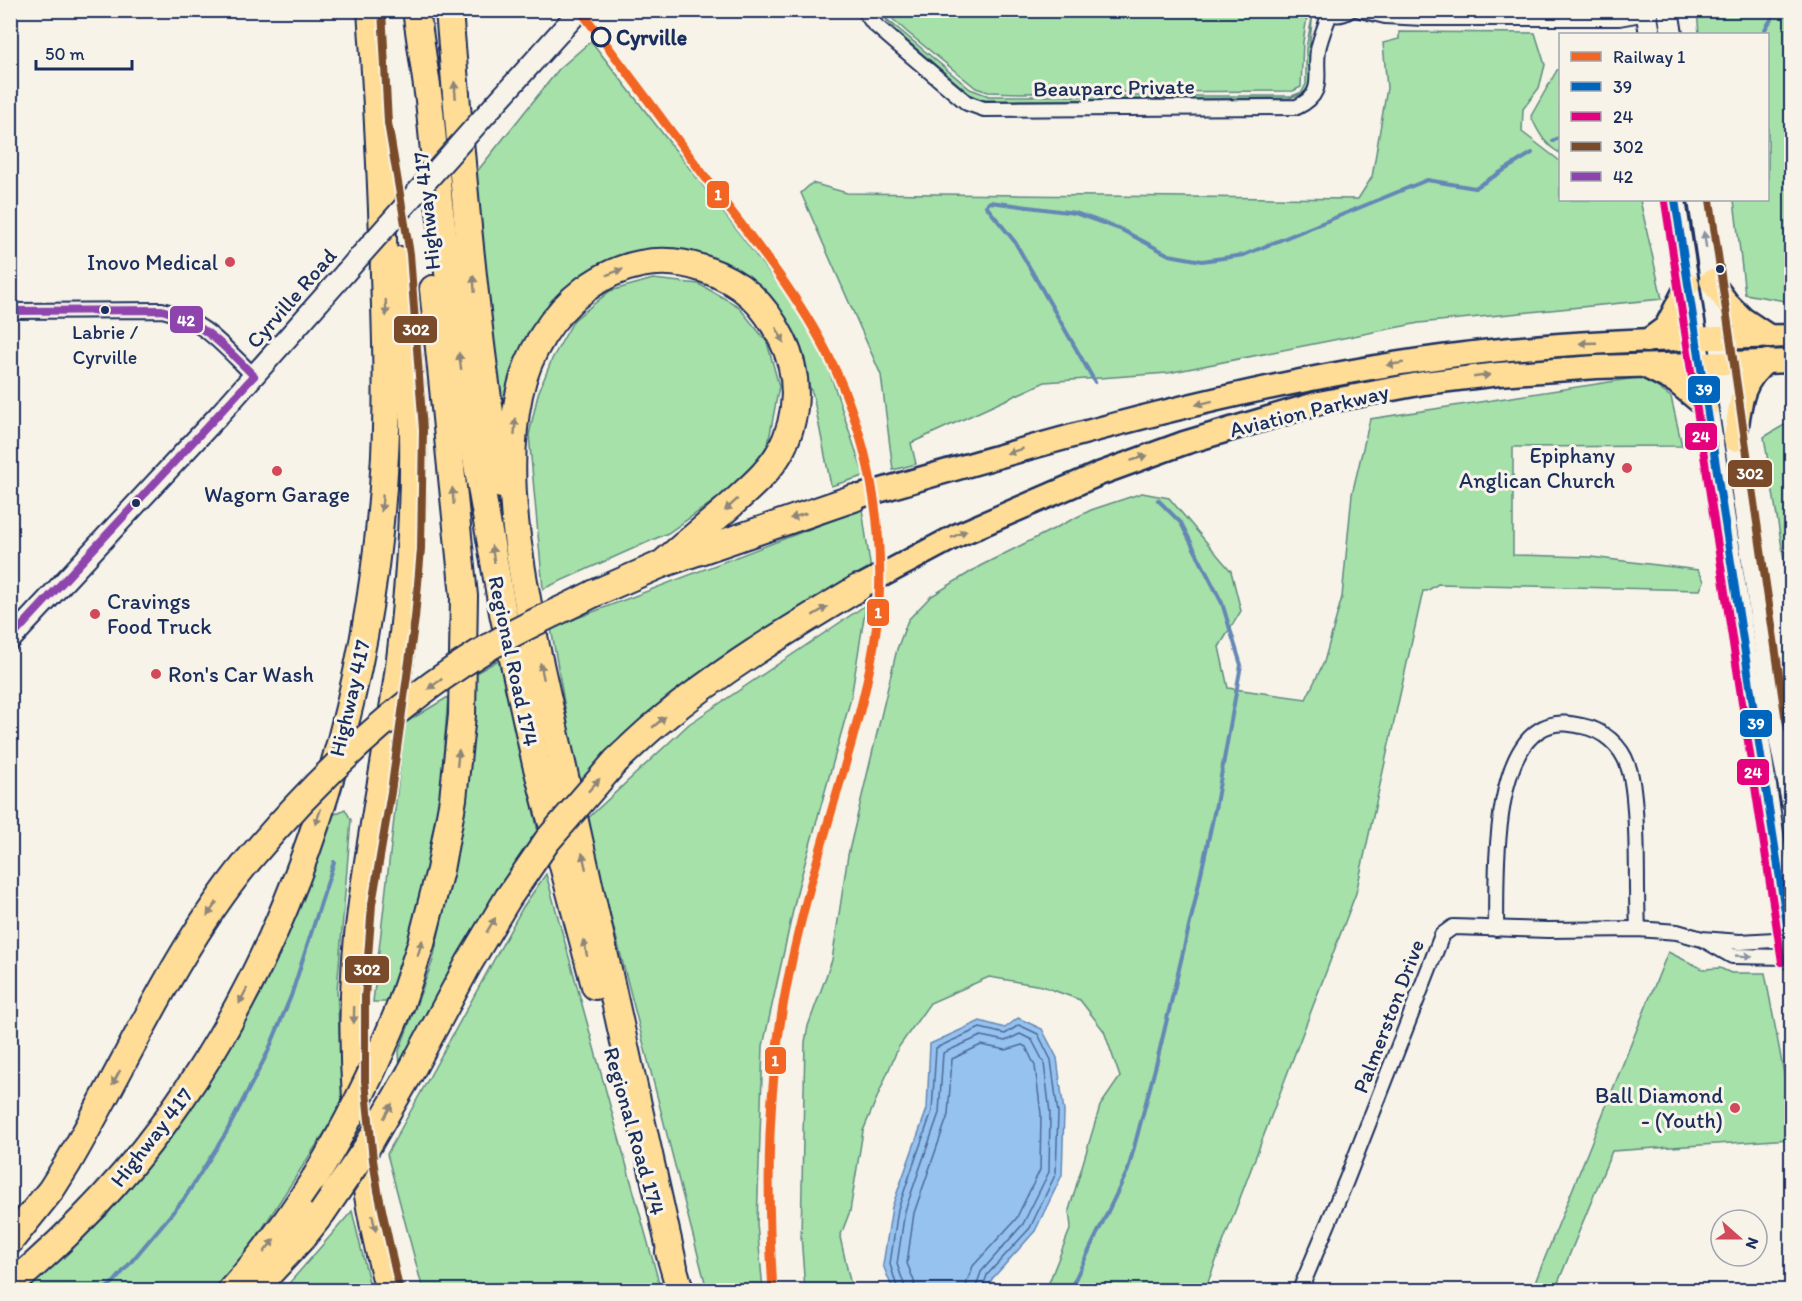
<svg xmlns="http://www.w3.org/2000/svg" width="1802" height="1301" font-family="Itim,sans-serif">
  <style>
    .green { fill: #a5e1a8; stroke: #608883; stroke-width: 1.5 }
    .water { fill: #96c2ef; stroke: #6587b5; stroke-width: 1.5 }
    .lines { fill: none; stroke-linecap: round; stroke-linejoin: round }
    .shore { stroke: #4c6a98; stroke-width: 1.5 }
    .stream { stroke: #6587b5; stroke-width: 4 }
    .minor-casing { stroke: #1b2f5e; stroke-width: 18 }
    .secondary-casing { stroke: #1b2f5e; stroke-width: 24 }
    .primary-casing { stroke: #1b2f5e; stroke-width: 27 }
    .motorway-casing { stroke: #1b2f5e; stroke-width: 30 }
    .minor { stroke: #f7f3e8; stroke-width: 14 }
    .secondary { stroke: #f7f3e8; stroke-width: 20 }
    .primary { stroke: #ffdd96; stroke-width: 22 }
    .motorway { stroke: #ffdd96; stroke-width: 26 }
    .secondary-bridge-casing { stroke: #1b2f5e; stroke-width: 24; stroke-linecap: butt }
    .motorway-bridge-casing { stroke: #1b2f5e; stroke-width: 30; stroke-linecap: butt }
    .secondary-bridge { stroke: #f7f3e8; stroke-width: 20 }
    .motorway-bridge { stroke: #ffdd96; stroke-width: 26 }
    .bus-1-casing { stroke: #f7f3e8; stroke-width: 12 }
    .bus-2-casing { stroke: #f7f3e8; stroke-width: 12 }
    .bus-3-casing { stroke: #f7f3e8; stroke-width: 12 }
    .bus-4-casing { stroke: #f7f3e8; stroke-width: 12 }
    .bus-1 { stroke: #0065bd; stroke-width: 8 }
    .bus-2 { stroke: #e5007d; stroke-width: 8 }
    .bus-3 { stroke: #7a4b2a; stroke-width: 8 }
    .bus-4 { stroke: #8e44ad; stroke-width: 8 }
    .rail-1-casing { stroke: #f7f3e8; stroke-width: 14 }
    .rail-1 { stroke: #f26522; stroke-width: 9 }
    .oneway { fill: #8d867a }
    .oneway2 { fill: #8991a3 }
    .stop-dot { fill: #f7f3e8; stroke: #1b2f5e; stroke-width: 3 }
    .poi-dot { fill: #d1495b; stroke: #f7f3e8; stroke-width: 2 }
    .bus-dot { fill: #1b2f5e; stroke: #f7f3e8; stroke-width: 2 }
    .labels { text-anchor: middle; stroke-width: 6; stroke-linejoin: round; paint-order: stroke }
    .bus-label { font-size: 20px; fill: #1b2f5e; stroke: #f7f3e8 }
    .stop-label { font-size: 22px; font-weight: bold; fill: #1b2f5e; stroke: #f7f3e8; text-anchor: start }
    .street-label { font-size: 22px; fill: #1b2f5e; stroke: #f7f3e8 }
    .poi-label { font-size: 22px; fill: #1b2f5e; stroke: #f7f3e8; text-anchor: end }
    .line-badge { stroke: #f7f3e8; stroke-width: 2 }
    .badge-label { font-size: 16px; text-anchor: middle; font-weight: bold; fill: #fff }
  </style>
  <rect width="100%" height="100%" fill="#f7f3e8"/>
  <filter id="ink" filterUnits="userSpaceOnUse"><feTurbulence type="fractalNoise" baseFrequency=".0167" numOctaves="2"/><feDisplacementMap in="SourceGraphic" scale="12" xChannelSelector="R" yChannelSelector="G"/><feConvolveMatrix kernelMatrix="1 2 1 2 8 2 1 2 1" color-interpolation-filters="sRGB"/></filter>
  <g filter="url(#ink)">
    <g class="green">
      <polygon points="884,11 1308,11 1303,42 1301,87 1293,91 1020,93 988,92 976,88 907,32"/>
      <polygon points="1697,11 1791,11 1791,302 1745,294 1734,200 1768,200 1768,34 1699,34"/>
      <polygon points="1313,13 1309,49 1310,82 1305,93 1289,98 992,100 981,100 971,95 896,31 882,15 970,89 989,96 1292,96 1302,92 1306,84 1306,48"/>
      <polygon points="1399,32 1535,33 1545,65 1539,88 1523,109 1522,132 1560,161 1560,200 1640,200 1662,299 1419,323 1168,373 1045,382 911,443 916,464 893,470 881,375 801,193 812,183 847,193 1358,199 1372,177 1387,88 1383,43 1399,39"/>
      <polygon points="591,41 701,183 802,316 828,367 864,476 831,486 813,395 785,325 742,277 603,266 509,408 502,408 475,174 559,69"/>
      <path d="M1560 69V153C1546 146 1537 131 1531 116L1557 70Z"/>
      <polygon points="653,279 699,284 738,306 767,342 779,386 768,445 741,482 668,533 543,589 529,435 538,394 552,359 574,320 610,291"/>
      <polygon points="1642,377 1671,397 1682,446 1513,447 1513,555 1591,557 1698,570 1704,581 1700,590 1438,584 1427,591 1423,591 1356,893 1205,1290 1046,1290 1071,1227 1069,1210 1100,1106 1120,1077 1104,1031 1080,1000 1042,986 989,977 930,1003 898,1048 863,1131 850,1211 840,1237 852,1290 805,1290 801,1235 805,1042 808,1026 832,960 848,855 897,649 908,620 930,597 980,566 1091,510 1142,493 1169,498 1231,571 1241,611 1219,647 1228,688 1306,699 1324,662 1342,597 1352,494 1370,419"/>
      <polygon points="1791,421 1791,603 1764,437"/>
      <polygon points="862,509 871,571 579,788 551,628"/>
      <polygon points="866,605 851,698 798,888 763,1046 757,1224 763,1290 707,1290 586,820 689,724"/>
      <polygon points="502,658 539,837 400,1068 399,1051 433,960 456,852 468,785 476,673"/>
      <polygon points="448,697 439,811 417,917 388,1002 373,1002 405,723"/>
      <polygon points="345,809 351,820 337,990 343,1104 236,1269 214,1290 22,1290 107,1215 210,1076 288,931 333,815"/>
      <polygon points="546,874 661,1290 423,1290 387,1154 523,907"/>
      <polygon points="1668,952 1703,969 1720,968 1731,973 1765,973 1791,1111 1791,1139 1612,1151 1555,1290 1532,1290"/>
      <polygon points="352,1211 371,1290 283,1290 285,1288"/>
    </g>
    <polygon class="water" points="1018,1018 1042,1029 1057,1058 1064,1112 1062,1175 1035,1231 992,1279 988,1290 893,1290 883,1265 892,1207 927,1109 930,1044 980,1021 1005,1028"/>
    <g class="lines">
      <g class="shore">
        <polyline points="898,1290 890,1264 898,1209 932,1111 936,1048 980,1028 1005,1034 1019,1025 1038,1034 1051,1060 1058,1113 1056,1173 1030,1228 987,1275 982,1290"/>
        <polyline points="906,1290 897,1264 905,1211 939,1113 943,1053 981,1036 1005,1041 1020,1034 1032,1040 1044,1063 1050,1113 1049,1172 1023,1224 981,1272 975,1290"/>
        <polyline points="915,1290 914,1281 907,1263 914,1213 948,1115 952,1059 981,1045 1006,1050 1022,1045 1026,1047 1035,1066 1041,1114 1040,1170 1016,1219 973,1266 967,1281 966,1290"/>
      </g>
      <g class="stream">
        <polyline points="1762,34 1777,10"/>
        <polyline points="1553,141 1560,137"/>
        <polyline points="1095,382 1015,242 986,206 990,202 1075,213 1120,229 1169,255 1202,261 1244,255 1427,180 1475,188 1532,153"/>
        <polyline points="104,1290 115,1281 184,1199 226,1133 267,1054 291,996 334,862"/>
        <polyline points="1070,1290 1128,1170 1157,1061 1194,906 1216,804 1241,665 1222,603 1181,523 1158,500"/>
      </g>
      <defs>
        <g id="minor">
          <path d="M864 10 873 23 895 42 967 103 984 109 1297 107C1327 93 1314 75 1318 50 1320 38 1326 25 1330 13"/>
          <path d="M1325 10C1333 16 1342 16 1350 10"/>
          <polyline points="1360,10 1385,16 1423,18 1619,18 1647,13"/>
          <path d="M10 311 162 310C203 319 225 348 254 376"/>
          <path d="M1496 929C1497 880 1490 742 1551 725 1561 722 1571 724 1582 726 1603 730 1621 745 1628 766 1633 779 1634 796 1635 810 1638 850 1636 889 1638 929"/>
          <polyline points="1704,940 1732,956 1792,957"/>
          <polyline points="1300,1290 1346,1181 1442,935 1453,927 1548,930 1638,929 1677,932 1702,939 1740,942 1792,939"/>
        </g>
        <g id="secondary">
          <polyline points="1646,10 1650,34"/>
          <polyline points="1668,10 1672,34"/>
          <polyline points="488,112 580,10"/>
          <polyline points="1675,200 1755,712 1792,960"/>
          <polyline points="1699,200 1775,717 1792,802"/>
          <polyline points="10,640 219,415 345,273"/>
        </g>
        <g id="primary">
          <polyline points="1711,281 1728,304 1743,319 1770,337"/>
          <polyline points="1647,341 1666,327 1688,284"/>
          <polyline points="1646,367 1676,382 1706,407"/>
          <path d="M1735 440C1740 407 1739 383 1767 361"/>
          <path d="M854 498C1047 442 1242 384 1442 357 1557 341 1675 339 1792 336"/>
          <polyline points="858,588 958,535 1099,474 1184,443 1319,403 1424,383 1499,374 1597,367 1792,361"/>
        </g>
        <g id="motorway">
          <path d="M449 10C462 169 475 328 501 485"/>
          <polyline points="417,17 429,100 439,203 461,372 503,613 536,764 595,986"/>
          <path d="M662 564C685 544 708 525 731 505 748 489 768 473 780 452 799 416 800 375 782 339 764 303 742 282 704 269 616 238 536 312 519 395 502 477 520 565 536 646L674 1267"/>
          <polyline points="595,593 662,564 854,498"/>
          <path d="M616 761C631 747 645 733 660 721 721 670 790 629 858 588"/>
          <polyline points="401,1004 421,944 440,870 453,799 462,715 464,596 433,289"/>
          <polyline points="410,1073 469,963 508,898"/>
          <path d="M10 1241 51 1190 68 1163C127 1062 173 953 247 862"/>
          <polyline points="669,1252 680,1290"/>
          <path d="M10 1286C74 1232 132 1171 179 1102 307 919 374 676 385 455 388 394 386 334 384 274 382 186 377 98 371 10"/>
          <path d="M231 1290C263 1255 290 1218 315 1178"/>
          <polyline points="254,1290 303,1237 322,1213"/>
          <path d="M389 1290C355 1166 344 1031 362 903 375 806 396 711 405 614 411 553 414 493 413 432 411 375 405 317 400 260"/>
        </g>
      </defs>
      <use href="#minor" class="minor-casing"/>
      <use href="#secondary" class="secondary-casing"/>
      <use href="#primary" class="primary-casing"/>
      <use href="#motorway" class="motorway-casing"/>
      <use href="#minor" class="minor"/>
      <use href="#secondary" class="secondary"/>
      <use href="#primary" class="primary"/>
      <use href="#motorway" class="motorway"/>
      <defs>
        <polyline id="secondary-bridge" points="345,273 488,112"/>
        <g id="motorway-bridge">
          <path d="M247 862C318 777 404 695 501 640 531 623 564 609 595 593"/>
          <polyline points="508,898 547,841 616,761"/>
          <path d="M315 1178C349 1122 377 1064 401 1004"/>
          <polyline points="322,1213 367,1147 410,1073"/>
        </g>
      </defs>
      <use href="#secondary-bridge" class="secondary-bridge-casing"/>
      <use href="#motorway-bridge" class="motorway-bridge-casing"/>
      <use href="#secondary-bridge" class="secondary-bridge"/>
      <use href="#motorway-bridge" class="motorway-bridge"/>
      <defs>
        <polyline id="bus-1" points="1675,200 1792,957"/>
        <polyline id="bus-2" points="1665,202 1782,962"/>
        <g id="bus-3">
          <polyline points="382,10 388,123 410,254 423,430 421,549 415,618 391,792 372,904 365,997 365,1081 373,1160 378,1191 399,1288"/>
          <polyline points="1710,200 1785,715 1792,746"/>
        </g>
        <g id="bus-4">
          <path d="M10 311 162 310C203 322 225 347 254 376"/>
          <polyline points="10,639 254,376"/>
        </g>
      </defs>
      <use href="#bus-1" class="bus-1-casing"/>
      <use href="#bus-2" class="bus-2-casing"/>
      <use href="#bus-3" class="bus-3-casing"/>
      <use href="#bus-4" class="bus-4-casing"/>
      <use href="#bus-1" class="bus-1"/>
      <use href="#bus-2" class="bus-2"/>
      <use href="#bus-3" class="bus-3"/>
      <use href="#bus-4" class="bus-4"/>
      <defs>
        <path id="rail-1" d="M580 10C627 71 672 133 718 194 764 254 813 314 842 385 870 453 883 528 879 602 875 660 859 717 843 772 823 840 802 909 788 979 767 1082 766 1186 773 1290"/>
      </defs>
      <use href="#rail-1" class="rail-1-casing"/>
      <use href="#rail-1" class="rail-1"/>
    </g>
    <defs><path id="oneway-solid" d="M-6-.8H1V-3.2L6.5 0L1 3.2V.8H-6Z" transform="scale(1.5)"/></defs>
    <g class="oneway">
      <use href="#oneway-solid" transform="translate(455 90) rotate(-95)"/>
      <use href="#oneway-solid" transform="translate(615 272) rotate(-20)"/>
      <use href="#oneway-solid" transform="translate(474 284) rotate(-95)"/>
      <use href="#oneway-solid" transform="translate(386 308) rotate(88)"/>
      <use href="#oneway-solid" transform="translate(780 335) rotate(63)"/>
      <use href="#oneway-solid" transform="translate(1588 343) rotate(178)"/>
      <use href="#oneway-solid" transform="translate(460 361) rotate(-98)"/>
      <use href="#oneway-solid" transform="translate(1395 364) rotate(171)"/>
      <use href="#oneway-solid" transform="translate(1482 376) rotate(-8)"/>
      <use href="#oneway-solid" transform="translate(1204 403) rotate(166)"/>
      <use href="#oneway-solid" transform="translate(515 427) rotate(-86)"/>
      <use href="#oneway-solid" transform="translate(1015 451) rotate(164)"/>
      <use href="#oneway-solid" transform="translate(1139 458) rotate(-19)"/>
      <use href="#oneway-solid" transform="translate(453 496) rotate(-95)"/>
      <use href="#oneway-solid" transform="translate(382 503) rotate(95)"/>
      <use href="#oneway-solid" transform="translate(731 505) rotate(138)"/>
      <use href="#oneway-solid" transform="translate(798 516) rotate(162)"/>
      <use href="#oneway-solid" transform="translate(959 534) rotate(-25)"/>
      <use href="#oneway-solid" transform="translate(493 554) rotate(-100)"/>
      <use href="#oneway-solid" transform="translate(820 611) rotate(-31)"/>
      <use href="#oneway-solid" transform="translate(542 671) rotate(-102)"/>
      <use href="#oneway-solid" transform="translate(435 684) rotate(144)"/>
      <use href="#oneway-solid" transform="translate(659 722) rotate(-40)"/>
      <use href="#oneway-solid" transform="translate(458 758) rotate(-84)"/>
      <use href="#oneway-solid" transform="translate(594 785) rotate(-48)"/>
      <use href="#oneway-solid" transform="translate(318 817) rotate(109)"/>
      <use href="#oneway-solid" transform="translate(584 861) rotate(-103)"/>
      <use href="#oneway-solid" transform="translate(212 909) rotate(125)"/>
      <use href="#oneway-solid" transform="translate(491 925) rotate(-59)"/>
      <use href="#oneway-solid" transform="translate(420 948) rotate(-73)"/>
      <use href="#oneway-solid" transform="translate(585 948) rotate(-105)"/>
      <use href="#oneway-solid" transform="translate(243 996) rotate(117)"/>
      <use href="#oneway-solid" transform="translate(354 1015) rotate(91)"/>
      <use href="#oneway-solid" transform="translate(116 1078) rotate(118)"/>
      <use href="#oneway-solid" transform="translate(388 1111) rotate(-60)"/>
      <use href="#oneway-solid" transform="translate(374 1223) rotate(78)"/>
      <use href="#oneway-solid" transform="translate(269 1246) rotate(-52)"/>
    </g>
    <g class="oneway2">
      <use href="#oneway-solid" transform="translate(1705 240) rotate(-99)"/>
      <use href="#oneway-solid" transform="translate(1744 956) rotate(3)"/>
    </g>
  </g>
  <circle class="stop-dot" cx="601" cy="37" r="9"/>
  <g class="poi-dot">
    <circle cx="230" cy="262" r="6"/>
    <circle cx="1627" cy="468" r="6"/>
    <circle cx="277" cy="471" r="6"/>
    <circle cx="95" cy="614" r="6"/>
    <circle cx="156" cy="674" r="6"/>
    <circle cx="1735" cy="1108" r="6"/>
  </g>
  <g class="bus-dot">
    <circle cx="1720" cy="269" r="5"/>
    <circle cx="105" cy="310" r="5"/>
    <circle cx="136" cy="503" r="5"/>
  </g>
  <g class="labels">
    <g class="bus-label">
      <text x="105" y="339">Labrie /<tspan x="105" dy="25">Cyrville</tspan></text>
    </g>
    <g class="stop-label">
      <text x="616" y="45">Cyrville</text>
    </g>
    <g class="street-label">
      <text transform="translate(1114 87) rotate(-1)" y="8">Beauparc Private</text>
      <text transform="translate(426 211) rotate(-96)" y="8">Highway 417</text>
      <text transform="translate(291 298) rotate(-49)" y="8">Cyrville Road</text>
      <text transform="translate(1309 410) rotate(-14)" y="8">Aviation Parkway</text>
      <text transform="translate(514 661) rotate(78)" y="8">Regional Road 174</text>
      <text transform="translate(349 698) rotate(-77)" y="8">Highway 417</text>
      <text transform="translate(1388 1016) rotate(-69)" y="8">Palmerston Drive</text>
      <text transform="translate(635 1131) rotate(74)" y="8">Regional Road 174</text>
      <text transform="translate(151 1137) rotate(-52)" y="8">Highway 417</text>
    </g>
    <g class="poi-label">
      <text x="218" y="270">Inovo Medical</text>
      <text x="1615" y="463">Epiphany<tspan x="1615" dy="25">Anglican Church</tspan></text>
      <text x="277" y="502" text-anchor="middle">Wagorn Garage</text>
      <text x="107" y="609" text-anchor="start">Cravings<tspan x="107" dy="25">Food Truck</tspan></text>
      <text x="168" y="682" text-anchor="start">Ron's Car Wash</text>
      <text x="1723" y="1103">Ball Diamond<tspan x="1723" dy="25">- (Youth)</tspan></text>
    </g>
  </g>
  <g class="line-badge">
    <rect x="706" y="180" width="24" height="29" rx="6" fill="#f26522"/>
    <rect x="169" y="305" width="35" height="29" rx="6" fill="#8e44ad"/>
    <rect x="393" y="315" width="45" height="29" rx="6" fill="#7a4b2a"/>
    <rect x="1687" y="375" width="34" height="29" rx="6" fill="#0065bd"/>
    <rect x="1684" y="422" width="34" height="29" rx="6" fill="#e5007d"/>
    <rect x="1727" y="459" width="46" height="29" rx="6" fill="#7a4b2a"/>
    <rect x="866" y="598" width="24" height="29" rx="6" fill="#f26522"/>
    <rect x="1739" y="709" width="34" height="29" rx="6" fill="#0065bd"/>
    <rect x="1736" y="758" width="34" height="28" rx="6" fill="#e5007d"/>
    <rect x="344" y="955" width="46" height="29" rx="6" fill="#7a4b2a"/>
    <rect x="764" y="1046" width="23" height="29" rx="6" fill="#f26522"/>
  </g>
  <g class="badge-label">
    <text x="718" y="200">1</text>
    <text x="186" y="326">42</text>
    <text x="416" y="335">302</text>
    <text x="1704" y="395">39</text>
    <text x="1701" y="442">24</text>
    <text x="1750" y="479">302</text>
    <text x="878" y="618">1</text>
    <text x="1756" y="729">39</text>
    <text x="1753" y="778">24</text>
    <text x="367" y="975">302</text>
    <text x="775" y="1066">1</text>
  </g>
  <rect width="1802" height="1301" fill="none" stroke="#f7f3e8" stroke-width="36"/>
  <rect x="18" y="18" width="1766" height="1265" fill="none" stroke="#1b2f5e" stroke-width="2" filter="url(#ink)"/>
  <rect x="1559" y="33" width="210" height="168" fill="#f7f3e8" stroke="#9fa5b1" stroke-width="1.5"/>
  <rect x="1571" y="52" width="30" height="9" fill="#f26522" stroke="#9fa5b1" stroke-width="1.5"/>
  <text x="1613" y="63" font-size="18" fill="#1b2f5e">Railway 1</text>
  <rect x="1571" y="82" width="30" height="9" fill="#0065bd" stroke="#9fa5b1" stroke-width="1.5"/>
  <text x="1613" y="93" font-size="18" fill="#1b2f5e">39</text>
  <rect x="1571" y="112" width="30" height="9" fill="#e5007d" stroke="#9fa5b1" stroke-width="1.5"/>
  <text x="1613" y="123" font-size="18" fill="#1b2f5e">24</text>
  <rect x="1571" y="142" width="30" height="9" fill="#7a4b2a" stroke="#9fa5b1" stroke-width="1.5"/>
  <text x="1613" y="153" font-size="18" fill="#1b2f5e">302</text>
  <rect x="1571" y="172" width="30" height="9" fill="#8e44ad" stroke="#9fa5b1" stroke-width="1.5"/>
  <text x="1613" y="183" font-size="18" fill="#1b2f5e">42</text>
  <g transform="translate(1739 1238) rotate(111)"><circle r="28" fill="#f7f3e8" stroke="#9fa5b1" stroke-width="1.5"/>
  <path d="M0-4.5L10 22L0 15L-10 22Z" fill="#d1495b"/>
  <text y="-9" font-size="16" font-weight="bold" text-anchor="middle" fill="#1b2f5e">N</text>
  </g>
  <path d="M36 60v9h96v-9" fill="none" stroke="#1b2f5e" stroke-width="3"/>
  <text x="45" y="60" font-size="18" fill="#1b2f5e" stroke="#f7f3e8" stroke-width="4.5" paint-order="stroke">50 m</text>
</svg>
